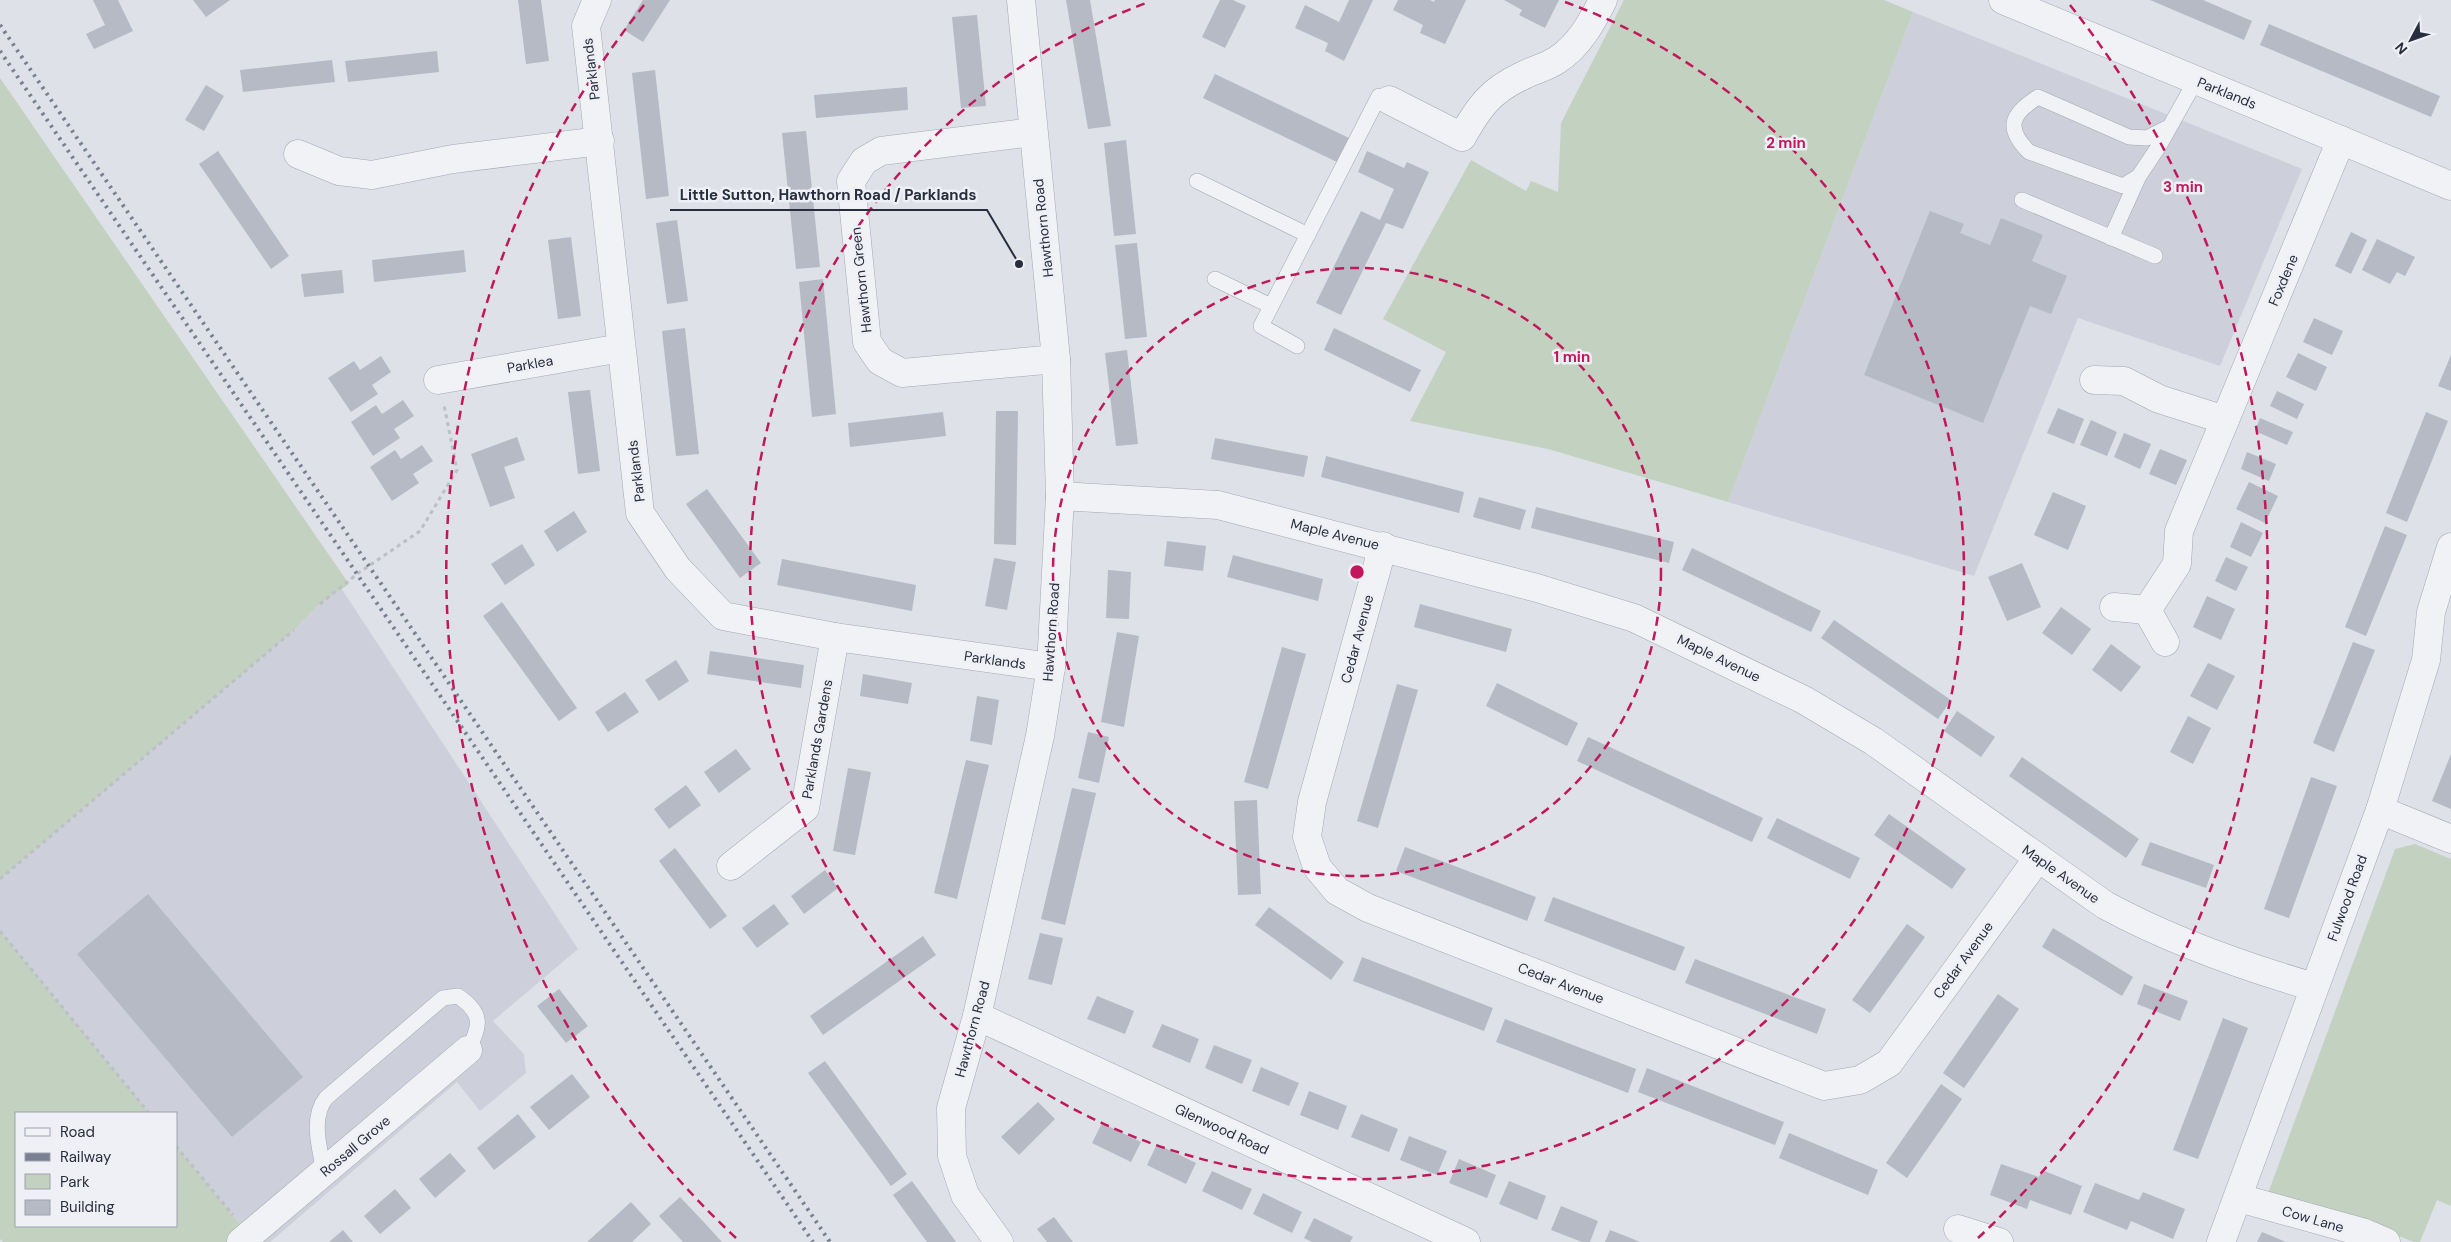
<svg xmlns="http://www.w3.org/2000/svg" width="2451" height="1242" font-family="'DM Sans',sans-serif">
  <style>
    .built { fill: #cdd0da }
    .green { fill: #c3d1c0 }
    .building { fill: #b6bac4 }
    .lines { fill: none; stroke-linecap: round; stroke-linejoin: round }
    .service-casing { stroke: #a4a8b2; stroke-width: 16 }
    .minor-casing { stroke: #a4a8b2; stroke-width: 29 }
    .path { stroke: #bdbfc6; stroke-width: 3; stroke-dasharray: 4 4; stroke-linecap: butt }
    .service { stroke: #f1f2f6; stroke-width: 15 }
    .minor { stroke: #f1f2f6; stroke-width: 28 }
    .rail { stroke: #788091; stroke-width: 4; stroke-dasharray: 2.5 5; stroke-linecap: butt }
    .ring { fill: none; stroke: #c2185b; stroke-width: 2.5; stroke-dasharray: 9 6 }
    .labels { text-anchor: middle; stroke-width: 5; stroke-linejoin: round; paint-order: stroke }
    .street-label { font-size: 14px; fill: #282e3e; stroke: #eef0f5 }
    .centre { fill: #c2185b; stroke: #eef0f5; stroke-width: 2.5 }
    .ring-label { font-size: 15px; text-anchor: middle; font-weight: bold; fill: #c2185b; stroke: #eef0f5; stroke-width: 5; stroke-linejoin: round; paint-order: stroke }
    .leader { fill: none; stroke: #282e3e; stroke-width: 2 }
    .callout-dot { fill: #282e3e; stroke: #eef0f5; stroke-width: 2 }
    .callout-label { font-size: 15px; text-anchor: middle; font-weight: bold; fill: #282e3e; stroke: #eef0f5; stroke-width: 5; stroke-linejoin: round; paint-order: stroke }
  </style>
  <rect width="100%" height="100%" fill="#dee1e8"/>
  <g class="built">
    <polygon points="1913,12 2302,169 2220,366 2078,318 1974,576 1728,502"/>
    <polygon points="341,588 578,949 493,1021 524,1054 526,1073 480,1111 457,1082 270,1242 255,1242 176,1146 176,1113 149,1113 0,931 0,879 294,630 320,604"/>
  </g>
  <g class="green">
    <polygon points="1624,0 1884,0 1913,12 1728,502 1548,449 1410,421 1446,352 1383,319 1471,160 1526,191 1531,181 1558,192 1561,123"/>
    <polygon points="0,78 349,584 320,604 294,630 0,879"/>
    <polygon points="2415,844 2451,859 2451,1206 2437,1200 2420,1242 2414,1242 2361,1221 2267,1196 2395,849"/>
    <polygon points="0,931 149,1113 16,1113 16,1226 176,1226 176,1146 249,1235 241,1242 3,1242 0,1239"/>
  </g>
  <g class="building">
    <polygon points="93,0 118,0 133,31 94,49 86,34 105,25"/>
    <polygon points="193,0 230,0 206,17"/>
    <polygon points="518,0 541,0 549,61 526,64"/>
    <polygon points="643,0 670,0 643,42 624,30"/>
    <polygon points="1066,0 1090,0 1111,126 1088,129"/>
    <polygon points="1220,0 1233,0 1246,6 1225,48 1202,37"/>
    <polygon points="1349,0 1373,0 1344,61 1325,51 1328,43 1295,28 1305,5 1339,22"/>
    <polygon points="1398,0 1430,0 1434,2 1435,0 1466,0 1445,44 1420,33 1423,25 1393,10"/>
    <polygon points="1504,0 1559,0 1545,28 1519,15 1522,10"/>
    <polygon points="2150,0 2203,0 2252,21 2244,40"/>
    <polygon points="977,15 986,106 961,108 952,17"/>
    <polygon points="2269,24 2440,96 2431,117 2260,45"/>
    <polygon points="437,51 439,72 348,82 345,61"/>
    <polygon points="332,60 335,82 243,92 240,70"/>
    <polygon points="655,70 669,196 646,199 632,73"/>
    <polygon points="1215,74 1349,138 1337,162 1203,98"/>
    <polygon points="206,85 224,96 204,131 185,120"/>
    <polygon points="907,87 908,110 816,118 814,95"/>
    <polygon points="806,131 820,267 796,269 782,133"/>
    <polygon points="1126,140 1136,234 1114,236 1104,143"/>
    <polygon points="218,151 289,256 271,269 199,164"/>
    <polygon points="1367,151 1404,168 1407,162 1429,172 1403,229 1386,223 1341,315 1316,303 1361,211 1380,220 1394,189 1358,172"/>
    <polygon points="1930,211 1964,224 1960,233 1990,245 2001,218 2043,235 2032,261 2067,276 2051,314 2030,306 1983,423 1864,375"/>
    <polygon points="677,220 688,301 667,304 656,223"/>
    <polygon points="2351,232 2367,240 2351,274 2335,266"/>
    <polygon points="571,237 581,316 558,319 548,240"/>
    <polygon points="2377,239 2415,257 2405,276 2397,272 2390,284 2362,270"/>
    <polygon points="1137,243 1147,337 1125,339 1115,245"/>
    <polygon points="464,250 466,272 374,282 372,260"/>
    <polygon points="342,270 344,293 304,297 301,274"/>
    <polygon points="823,279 836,414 812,417 799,282"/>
    <polygon points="2314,318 2343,331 2332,355 2303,342"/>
    <polygon points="685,328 699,454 676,456 662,331"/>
    <polygon points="1334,328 1421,370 1410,392 1324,350"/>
    <polygon points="1127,350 1138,444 1116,446 1105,353"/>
    <polygon points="2298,353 2327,367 2316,391 2286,377"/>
    <polygon points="2451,355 2451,391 2438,386"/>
    <polygon points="381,356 391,372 372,385 378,394 351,412 328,378 354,361 360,370"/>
    <polygon points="590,390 600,471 578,474 568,392"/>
    <polygon points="2277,391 2304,404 2297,419 2270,406"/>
    <polygon points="403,400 414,416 394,429 400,438 373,456 351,422 376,405 382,414"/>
    <polygon points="2058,408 2084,419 2074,444 2047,433"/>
    <polygon points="996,411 1018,411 1016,545 994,544"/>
    <polygon points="943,412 946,436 850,447 848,423"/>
    <polygon points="2426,412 2448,421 2407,522 2386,513"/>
    <polygon points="2260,418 2293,432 2287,445 2255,431"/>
    <polygon points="2091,420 2117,432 2107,456 2080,445"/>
    <polygon points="2124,433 2151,444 2140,469 2114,457"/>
    <polygon points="517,437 525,460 504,467 515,498 490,507 471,454"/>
    <polygon points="1215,438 1308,456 1304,477 1211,459"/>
    <polygon points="422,445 433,461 413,474 419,483 392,501 370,467 395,450 401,459"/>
    <polygon points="2160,449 2187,460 2176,485 2149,474"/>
    <polygon points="2247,452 2276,464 2269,481 2241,469"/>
    <polygon points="1326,456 1464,492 1459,513 1321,477"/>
    <polygon points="2249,482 2278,496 2265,523 2236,509"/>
    <polygon points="707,489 761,563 740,578 686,504"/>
    <polygon points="2053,492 2086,506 2068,550 2034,535"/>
    <polygon points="1479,497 1526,510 1520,530 1473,517"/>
    <polygon points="1536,507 1674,542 1669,563 1531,528"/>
    <polygon points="574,511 587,532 557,552 544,531"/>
    <polygon points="2241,522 2263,533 2251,557 2230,547"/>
    <polygon points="2385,526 2407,535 2366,636 2345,627"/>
    <polygon points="1167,541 1206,546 1203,571 1164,566"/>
    <polygon points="522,544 535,565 505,585 491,564"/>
    <polygon points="1692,548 1821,611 1811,632 1682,570"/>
    <polygon points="1233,555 1323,579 1318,601 1227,577"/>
    <polygon points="2226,557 2248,567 2236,591 2215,581"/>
    <polygon points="994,558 1016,562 1007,610 985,606"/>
    <polygon points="782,559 916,585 912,611 777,585"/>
    <polygon points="2022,563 2041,607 2007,621 1988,577"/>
    <polygon points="1108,570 1131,572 1129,619 1106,618"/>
    <polygon points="2207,596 2235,609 2221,640 2193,627"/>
    <polygon points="502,602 577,708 559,721 483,616"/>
    <polygon points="1420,604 1512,629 1506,652 1414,627"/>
    <polygon points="2061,607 2091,629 2072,655 2042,633"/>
    <polygon points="1834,620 1951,700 1938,719 1821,638"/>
    <polygon points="1117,632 1139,636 1124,727 1101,722"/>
    <polygon points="2353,642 2375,650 2334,752 2313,743"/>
    <polygon points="2111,644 2141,667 2121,692 2092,670"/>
    <polygon points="1282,647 1306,654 1268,789 1244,782"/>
    <polygon points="710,651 804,665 801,688 707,674"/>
    <polygon points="676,660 689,681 659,701 645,680"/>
    <polygon points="2208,663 2235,676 2217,710 2190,696"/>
    <polygon points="863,674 912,683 908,704 860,696"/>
    <polygon points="1497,683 1578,723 1567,746 1486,706"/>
    <polygon points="1397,684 1418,690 1378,828 1357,821"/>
    <polygon points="625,692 639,712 608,732 595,712"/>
    <polygon points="977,696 999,700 992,745 970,741"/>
    <polygon points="1957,711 1995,737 1981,757 1944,731"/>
    <polygon points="2188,716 2211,728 2193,764 2170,752"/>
    <polygon points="1088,732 1109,737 1099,783 1078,778"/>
    <polygon points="1588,737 1763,818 1752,842 1577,761"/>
    <polygon points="736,749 751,769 719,793 704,772"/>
    <polygon points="2451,754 2451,809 2432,801"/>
    <polygon points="2022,757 2139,839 2126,858 2009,776"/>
    <polygon points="966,760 989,765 957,899 934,893"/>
    <polygon points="848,768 871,772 855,855 833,851"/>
    <polygon points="2311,777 2337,786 2289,918 2264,909"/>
    <polygon points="686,785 701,805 669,829 654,809"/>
    <polygon points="1072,788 1096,793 1065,925 1041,919"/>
    <polygon points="1257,800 1261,894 1238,895 1234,801"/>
    <polygon points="1889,814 1966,869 1952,889 1874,835"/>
    <polygon points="1777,818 1860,858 1850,879 1767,838"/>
    <polygon points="2150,842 2214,865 2206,888 2141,865"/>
    <polygon points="1405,847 1536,897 1527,921 1396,871"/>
    <polygon points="675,848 727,916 710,929 659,861"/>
    <polygon points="825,870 838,888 804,914 791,896"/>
    <polygon points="148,894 303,1077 232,1137 77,954"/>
    <polygon points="1553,897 1685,947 1675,971 1544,921"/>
    <polygon points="774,904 789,924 757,948 742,928"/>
    <polygon points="1269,907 1344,962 1331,980 1255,925"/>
    <polygon points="1907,924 1925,937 1870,1013 1852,1000"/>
    <polygon points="2053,928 2133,977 2122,996 2042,947"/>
    <polygon points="1040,933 1063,938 1052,985 1028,979"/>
    <polygon points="923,936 936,955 823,1035 810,1016"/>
    <polygon points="1362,957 1493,1008 1484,1031 1353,981"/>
    <polygon points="1695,959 1826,1009 1817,1034 1685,983"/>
    <polygon points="2144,984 2188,1001 2180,1021 2137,1004"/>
    <polygon points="559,989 588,1026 566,1043 537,1006"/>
    <polygon points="1998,994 2019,1009 1964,1088 1943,1073"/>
    <polygon points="1097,996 1134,1011 1125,1034 1087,1019"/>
    <polygon points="2223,1018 2248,1028 2198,1159 2173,1150"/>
    <polygon points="1505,1019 1636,1069 1628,1093 1496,1042"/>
    <polygon points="1162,1024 1199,1039 1190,1063 1152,1047"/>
    <polygon points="1214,1045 1252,1060 1242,1084 1205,1068"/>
    <polygon points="825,1061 907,1174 891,1186 808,1073"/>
    <polygon points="1261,1067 1299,1083 1289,1106 1252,1091"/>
    <polygon points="1647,1068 1784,1122 1775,1145 1638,1092"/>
    <polygon points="572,1074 590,1097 549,1130 530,1107"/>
    <polygon points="1941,1084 1962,1099 1907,1178 1886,1163"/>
    <polygon points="1309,1091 1347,1106 1338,1130 1300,1115"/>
    <polygon points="1038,1102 1055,1119 1019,1155 1001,1137"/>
    <polygon points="518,1114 536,1137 494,1170 477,1148"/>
    <polygon points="1361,1114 1398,1129 1389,1152 1351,1137"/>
    <polygon points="1102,1123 1141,1142 1131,1162 1092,1143"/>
    <polygon points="1789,1133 1878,1170 1868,1195 1779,1158"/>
    <polygon points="1409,1136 1447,1151 1437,1175 1400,1160"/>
    <polygon points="1157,1144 1196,1163 1186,1184 1147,1165"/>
    <polygon points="450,1153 466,1171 435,1198 419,1179"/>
    <polygon points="1459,1159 1496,1175 1487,1198 1449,1183"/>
    <polygon points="2001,1164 2039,1177 2042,1170 2082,1186 2071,1215 2030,1200 2027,1209 1990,1195"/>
    <polygon points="1212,1171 1252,1189 1242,1210 1202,1191"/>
    <polygon points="912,1181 954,1239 956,1242 927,1242 893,1195"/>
    <polygon points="1509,1181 1546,1196 1537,1220 1499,1204"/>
    <polygon points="2095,1183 2139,1200 2143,1192 2185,1209 2173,1239 2131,1221 2127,1230 2083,1212"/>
    <polygon points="395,1189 411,1208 380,1234 364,1216"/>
    <polygon points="1263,1193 1302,1212 1292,1233 1253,1214"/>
    <polygon points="680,1197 700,1218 722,1242 683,1242 659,1216"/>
    <polygon points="631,1202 651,1224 632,1242 587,1242"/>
    <polygon points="1561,1206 1598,1221 1590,1242 1582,1242 1551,1230"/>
    <polygon points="1054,1217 1066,1233 1073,1242 1047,1242 1037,1229"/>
    <polygon points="1314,1218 1353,1237 1350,1242 1312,1242 1304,1238"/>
    <polygon points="343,1230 353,1242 329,1242"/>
    <polygon points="1610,1230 1628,1237 1640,1242 1605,1242"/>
    <polygon points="2262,1232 2286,1242 2257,1242"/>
  </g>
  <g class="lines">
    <defs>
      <g id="service">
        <path d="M2169 127 2147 138 2129 137 2038 97C2011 114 2005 128 2029 152L2123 186 2139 176 2159 146 2196 80"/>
        <polyline points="1197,181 1308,235"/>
        <polyline points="2022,200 2155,256"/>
        <polyline points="2111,238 2139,176"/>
        <polyline points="1215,279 1271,306"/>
        <polyline points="1297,346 1261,326 1379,96 1389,100"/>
        <path d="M324 1173C320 1148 310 1119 326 1098L443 998 458 996C483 1013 481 1026 468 1050"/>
      </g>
      <g id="minor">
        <polyline points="597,0 586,26 640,513 678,569 723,616 835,637 1051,667"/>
        <polyline points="2003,0 2451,186"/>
        <path d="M1389 100 1462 137C1479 107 1490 91 1522 76 1533 70 1547 67 1557 60 1579 46 1592 22 1603 0"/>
        <polyline points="1033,132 881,151 864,161 851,181 867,342 880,361 902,373 1056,359"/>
        <polyline points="298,154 339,171 372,175 453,159 600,141"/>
        <polyline points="438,380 621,348"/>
        <polyline points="2094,380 2124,381 2159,399 2225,420"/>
        <path d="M1060 496 1218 505 1537 588 1634 618 1804 700 1873 741 2105 905C2171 941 2242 966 2314 987"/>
        <polyline points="1383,546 1312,802 1307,837 1317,867 1337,891 1368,908 1824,1086 1860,1080 1889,1063 2038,858"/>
        <polyline points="2114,607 2147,610"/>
        <polyline points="2165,642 2147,610 2177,564 2179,531 2341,140"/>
        <polyline points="2380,810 2451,839"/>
        <polyline points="731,866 805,808 835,637"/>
        <polyline points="977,1016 1466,1242"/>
        <polyline points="2239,1198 2365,1233 2386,1242"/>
        <polyline points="1958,1229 1999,1242"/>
        <polyline points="241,1242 468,1050"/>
        <polyline points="999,1242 965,1195 952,1156 951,1108 977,1016 1040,736 1051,667 1060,496 1056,359 1021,0"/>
        <polyline points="2221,1242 2380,810 2426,660 2431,612 2451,547"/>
      </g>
    </defs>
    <use href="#service" class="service-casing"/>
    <use href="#minor" class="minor-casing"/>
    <g class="path">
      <polyline points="320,604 357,574 420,531 457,470 444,405"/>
      <polyline points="0,879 294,630"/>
      <polyline points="0,931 149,1113"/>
      <polyline points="176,1146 233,1215"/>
    </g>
    <use href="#service" class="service"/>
    <use href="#minor" class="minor"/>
    <g class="rail">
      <polyline points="0,25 830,1242"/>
      <polyline points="0,51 813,1242"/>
    </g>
  </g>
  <g class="ring">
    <circle cx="1357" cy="572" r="304"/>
    <path d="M1565 2A607 607 0 1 1 1149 2"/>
    <path d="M736 1238A911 911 0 0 1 644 5M2070 5A911 911 0 0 1 1978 1238"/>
  </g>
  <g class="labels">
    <g class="street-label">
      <text transform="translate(591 69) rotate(-97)" y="5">Parklands</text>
      <text transform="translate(2227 93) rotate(22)" y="5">Parklands</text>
      <text transform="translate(1043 228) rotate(-96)" y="5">Hawthorn Road</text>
      <text transform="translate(861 280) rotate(-96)" y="5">Hawthorn Green</text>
      <text transform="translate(2283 280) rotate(-67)" y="5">Foxdene</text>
      <text transform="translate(530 364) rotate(-10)" y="5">Parklea</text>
      <text transform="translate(636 471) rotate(-97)" y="5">Parklands</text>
      <text transform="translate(1335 534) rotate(14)" y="5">Maple Avenue</text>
      <text transform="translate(1051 632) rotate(-86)" y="5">Hawthorn Road</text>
      <text transform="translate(1357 639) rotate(-75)" y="5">Cedar Avenue</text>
      <text transform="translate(1719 658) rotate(26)" y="5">Maple Avenue</text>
      <text transform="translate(995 660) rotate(8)" y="5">Parklands</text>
      <text transform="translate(817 739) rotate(-80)" y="5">Parklands Gardens</text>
      <text transform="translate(2061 874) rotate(35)" y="5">Maple Avenue</text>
      <text transform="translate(2347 898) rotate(-70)" y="5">Fulwood Road</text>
      <text transform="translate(1963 960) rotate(-54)" y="5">Cedar Avenue</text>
      <text transform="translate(1561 983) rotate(21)" y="5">Cedar Avenue</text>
      <text transform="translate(972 1029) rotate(-75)" y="5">Hawthorn Road</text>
      <text transform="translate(1222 1129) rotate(25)" y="5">Glenwood Road</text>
      <text transform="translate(355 1146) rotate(-40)" y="5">Rossall Grove</text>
      <text transform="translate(2313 1219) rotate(16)" y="5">Cow Lane</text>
    </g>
  </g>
  <circle cx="1357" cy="572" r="8" class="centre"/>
  <g class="ring-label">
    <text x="1786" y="148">2 min</text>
    <text x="2183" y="192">3 min</text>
    <text x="1572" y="362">1 min</text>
  </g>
  <path class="leader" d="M1019 264L987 210H670"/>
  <circle class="callout-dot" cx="1019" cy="264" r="5"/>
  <g class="callout-label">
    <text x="828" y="200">Little Sutton, Hawthorn Road / Parklands</text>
  </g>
  <rect x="15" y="1112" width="162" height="115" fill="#eef0f5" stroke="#9fa2ac"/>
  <rect x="25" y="1128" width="25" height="8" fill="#f1f2f6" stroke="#9fa2ac"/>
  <text x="60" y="1137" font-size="15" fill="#282e3e">Road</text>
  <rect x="25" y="1153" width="25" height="8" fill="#788091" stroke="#9fa2ac"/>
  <text x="60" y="1162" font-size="15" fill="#282e3e">Railway</text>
  <rect x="25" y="1174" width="25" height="15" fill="#c3d1c0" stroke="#9fa2ac"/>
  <text x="60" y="1187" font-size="15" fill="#282e3e">Park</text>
  <rect x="25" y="1200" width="25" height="15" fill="#b6bac4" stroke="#9fa2ac"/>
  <text x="60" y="1212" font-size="15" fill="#282e3e">Building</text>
  <g transform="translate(2411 40) rotate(229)" stroke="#eef0f5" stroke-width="4" paint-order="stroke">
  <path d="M0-4L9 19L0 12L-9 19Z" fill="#282e3e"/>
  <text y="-8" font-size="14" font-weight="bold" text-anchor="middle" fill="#282e3e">N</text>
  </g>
</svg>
